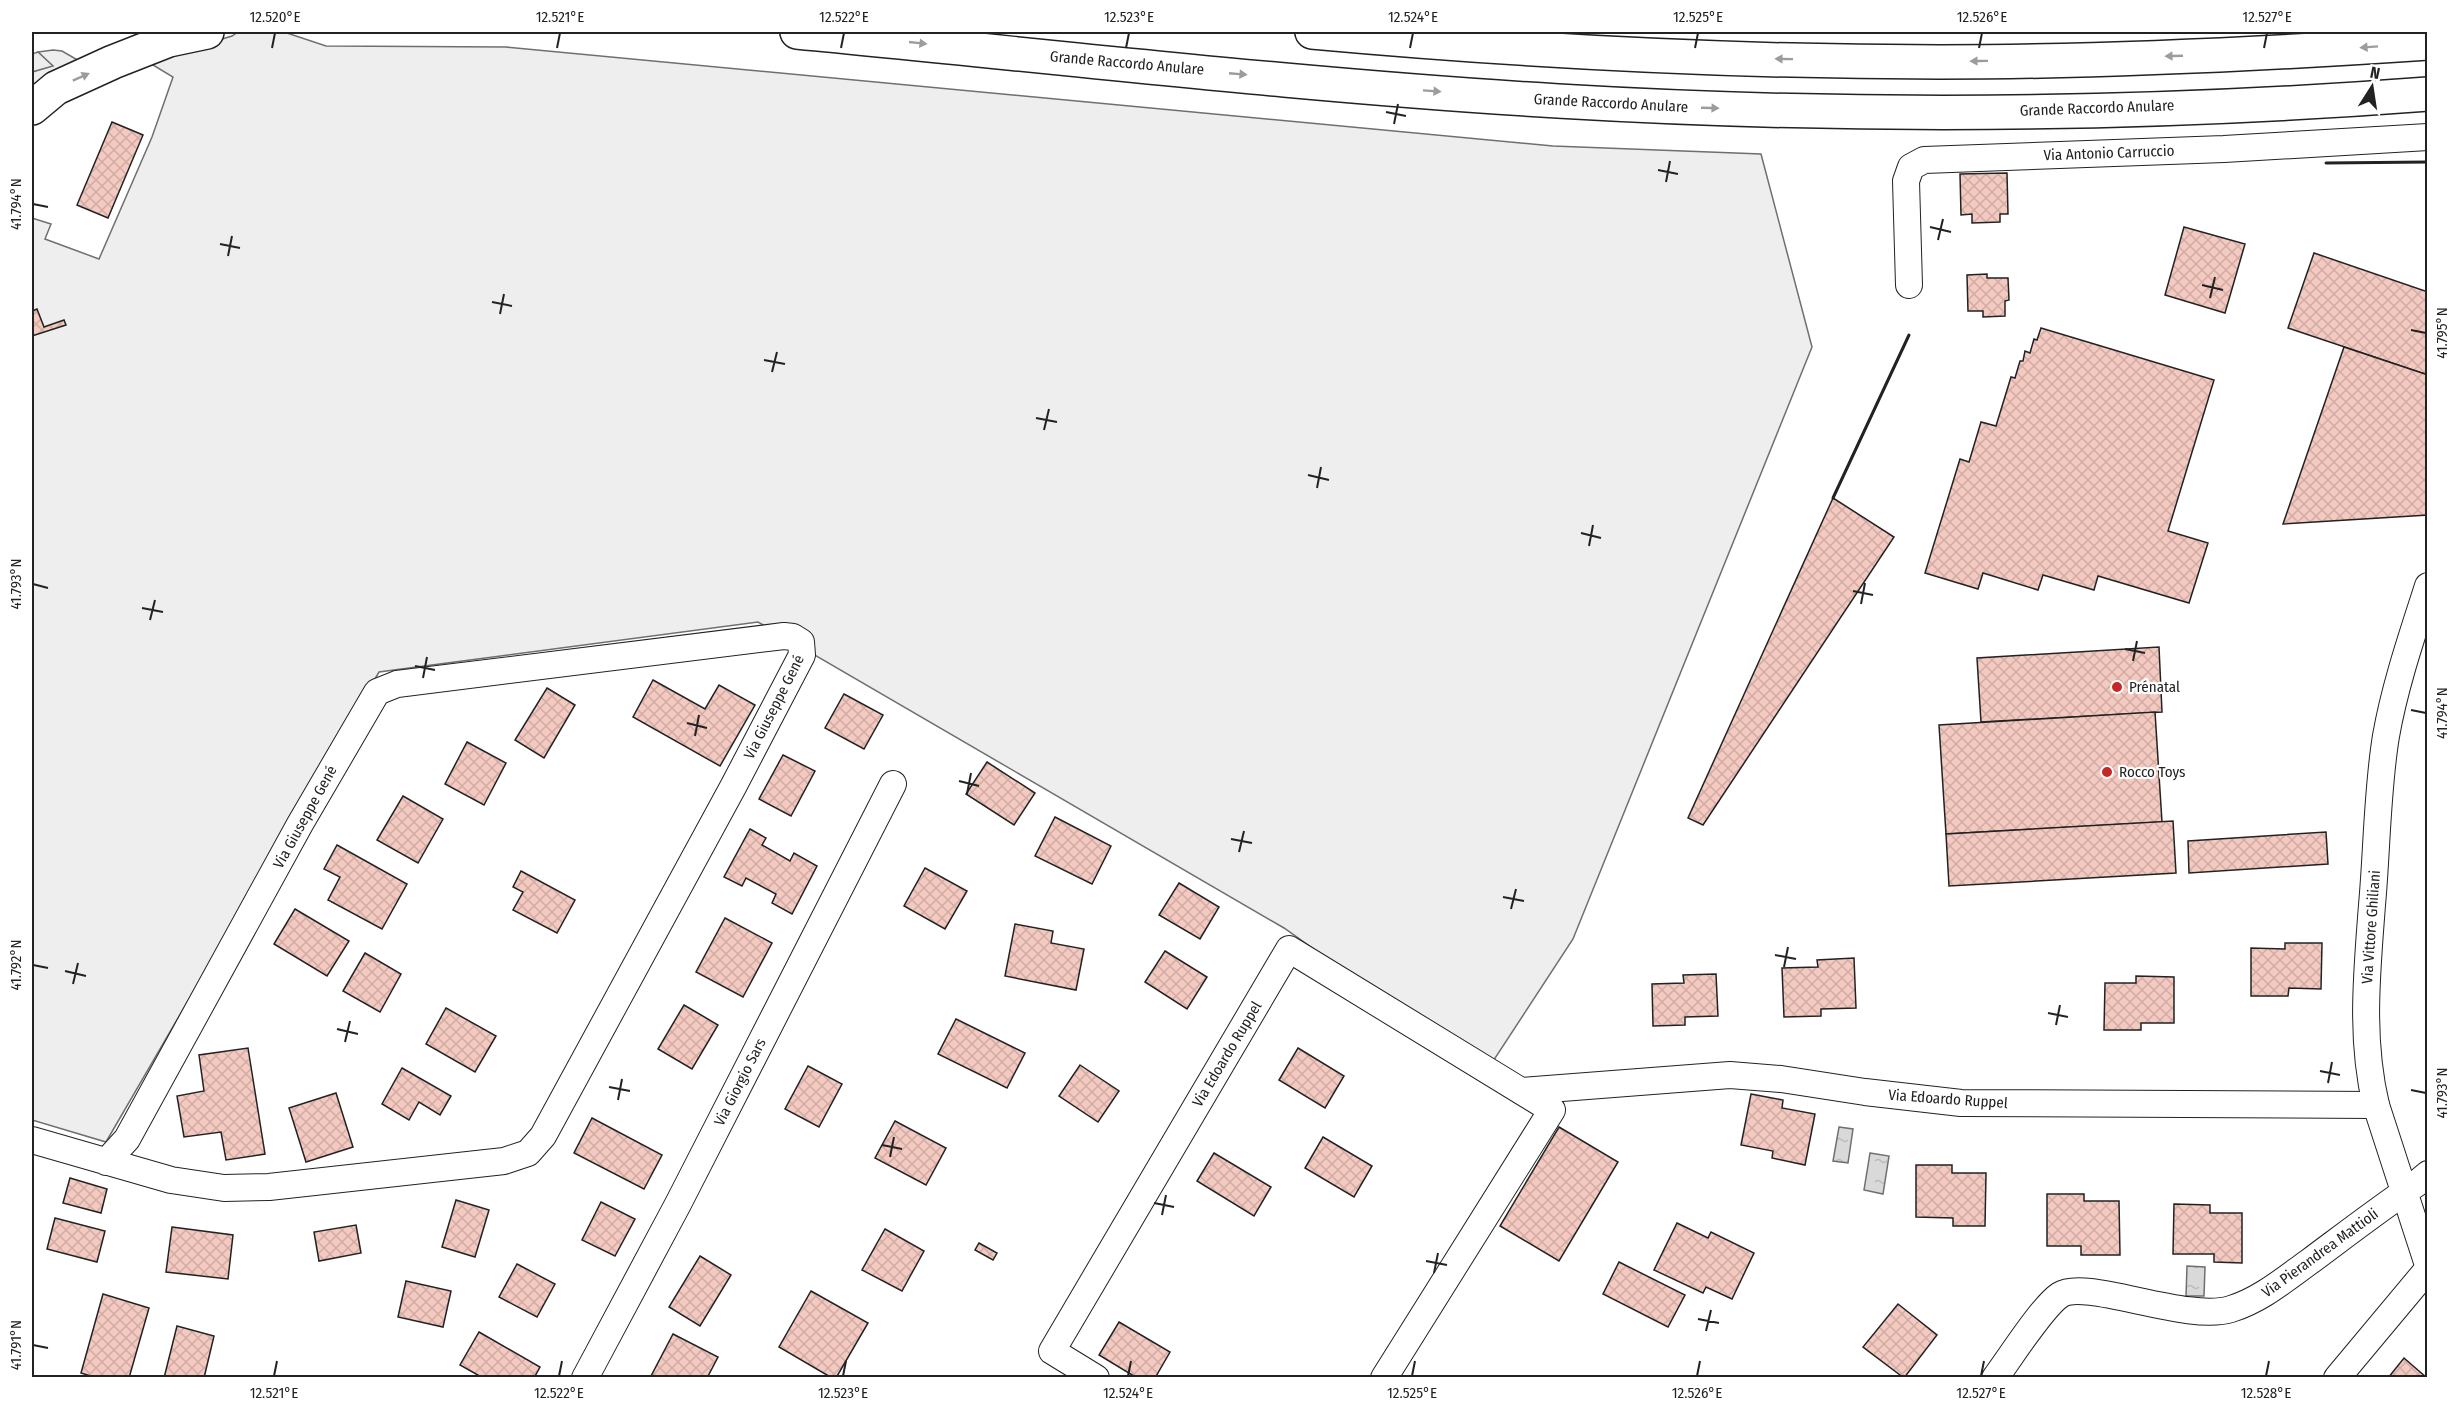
<svg xmlns="http://www.w3.org/2000/svg" width="2459" height="1409" font-family="'Fira Sans Condensed',sans-serif">
  <style>
    .grass { fill: #eee; stroke: #6f6f6f; stroke-width: 1.5 }
    .parking { fill: #ededed; stroke: #6f6f6f; stroke-width: 1.5 }
    .water { fill: url(#water-ripples); stroke: #6f6f6f; stroke-width: 1.5 }
    .building { fill: url(#building-cross-hatch); stroke: #222; stroke-width: 1.5 }
    .lines { fill: none; stroke-linecap: round; stroke-linejoin: round }
    .minor-casing { stroke: #222; stroke-width: 28 }
    .highway-casing { stroke: #222; stroke-width: 36 }
    .minor { stroke: #fff; stroke-width: 26 }
    .highway { stroke: #fff; stroke-width: 33 }
    .wall { stroke: #222; stroke-width: 3 }
    .oneway { fill: #9c9c9c }
    .ticks { fill: none; stroke: #222; stroke-width: 2 }
    .poi-dot { fill: #c62828; stroke: #fff; stroke-width: 2 }
    .labels { text-anchor: middle; stroke-width: 4.5; stroke-linejoin: round; paint-order: stroke }
    .street-label { font-size: 15px; fill: #222; stroke: #fff }
    .poi-label { font-size: 15px; fill: #222; stroke: #fff; text-anchor: start }
    .neatline { fill: none; stroke: #222; stroke-width: 2 }
    .ticks-label { font-size: 15px; text-anchor: middle; fill: #222 }
  </style>
  <defs>
    <pattern id="water-ripples" width="26" height="14" patternUnits="userSpaceOnUse" patternTransform="scale(1.5)"><rect width="26" height="14" fill="#d9d9d9"/><path d="M2 4q2-2 4 0t4 0M15 11q2-2 4 0t4 0" fill="none" stroke="#bababa"/></pattern>
    <pattern id="building-cross-hatch" width="8" height="8" patternUnits="userSpaceOnUse" patternTransform="scale(1.5)"><rect width="8" height="8" fill="#f3c9c0"/><path d="M0 0l8 8M0 8l8-8" fill="none" stroke="#d0aca5"/></pattern>
  </defs>
  <rect width="100%" height="100%" fill="#fff"/>
  <g class="grass">
    <polygon points="238,32 284,32 326,46 506,47 1553,146 1761,154 1812,347 1573,939 1486,1072 1284,928 758,622 379,672 106,1142 32,1120 32,218 51,224 45,239 99,259 152,137 173,77 153,65 152,62 156,59 232,36"/>
    <polygon points="53,50 62,51 81,62 32,87 32,72 52,66 38,52"/>
  </g>
  <polygon class="parking" points="38,52 53,66 32,72 32,54"/>
  <g class="water">
    <polygon points="1839,1127 1853,1129 1848,1163 1833,1161"/>
    <polygon points="1870,1153 1889,1156 1883,1194 1864,1190"/>
    <polygon points="2187,1266 2205,1267 2204,1296 2186,1296"/>
  </g>
  <g class="building">
    <polygon points="112,122 143,135 108,218 77,205"/>
    <polygon points="2007,173 2008,214 2000,214 2000,222 1972,223 1972,214 1961,215 1960,174"/>
    <polygon points="2184,227 2245,244 2225,313 2165,295"/>
    <polygon points="2314,253 2428,292 2428,375 2288,328"/>
    <polygon points="1987,274 1987,278 2008,278 2009,300 2005,301 2005,316 1983,317 1983,311 1968,311 1967,275"/>
    <polygon points="37,309 44,327 64,320 66,325 32,336 32,311"/>
    <polygon points="2041,328 2214,380 2168,531 2208,543 2189,603 2098,576 2094,590 2043,575 2038,590 1983,573 1978,589 1925,573 1960,459 1969,462 1981,422 1996,426 2011,377 2015,378 2020,361 2023,361 2025,351 2030,353 2034,339 2037,340"/>
    <polygon points="2344,347 2428,375 2428,515 2283,524"/>
    <polygon points="1833,498 1894,537 1703,825 1688,818"/>
    <polygon points="2159,647 2162,712 1981,722 1977,658"/>
    <polygon points="653,680 705,709 719,685 755,705 720,766 633,717"/>
    <polygon points="547,688 575,705 544,758 515,740"/>
    <polygon points="844,694 883,715 864,749 825,728"/>
    <polygon points="2155,712 2162,822 1946,834 1939,725"/>
    <polygon points="467,742 506,763 484,805 445,784"/>
    <polygon points="783,755 815,771 791,816 759,799"/>
    <polygon points="987,762 1035,793 1014,825 966,794"/>
    <polygon points="403,796 443,819 418,863 377,840"/>
    <polygon points="1055,817 1111,846 1092,884 1035,856"/>
    <polygon points="2173,821 2176,873 1949,886 1946,834"/>
    <polygon points="750,829 766,838 762,845 790,861 794,853 817,866 792,914 772,903 776,894 746,878 742,886 724,877"/>
    <polygon points="2326,832 2328,864 2189,873 2188,841"/>
    <polygon points="337,845 407,884 382,929 328,900 340,877 324,869"/>
    <polygon points="925,868 967,891 945,929 904,906"/>
    <polygon points="521,871 575,900 557,933 513,910 523,892 513,887"/>
    <polygon points="1179,883 1219,907 1200,939 1159,915"/>
    <polygon points="295,909 349,941 327,976 274,944"/>
    <polygon points="725,918 772,943 743,997 696,972"/>
    <polygon points="1015,924 1053,931 1051,943 1084,949 1076,990 1005,976"/>
    <polygon points="2285,943 2322,943 2321,989 2289,988 2288,996 2251,996 2251,948 2285,949"/>
    <polygon points="1165,951 1207,977 1187,1009 1145,982"/>
    <polygon points="365,953 401,974 380,1012 343,991"/>
    <polygon points="1854,958 1856,1008 1821,1009 1821,1016 1784,1017 1782,968 1818,967 1817,960"/>
    <polygon points="1716,974 1718,1016 1685,1017 1685,1025 1653,1026 1652,984 1684,983 1683,975"/>
    <polygon points="2136,976 2174,977 2174,1023 2141,1023 2141,1030 2104,1030 2105,983 2136,983"/>
    <polygon points="684,1005 718,1025 692,1069 658,1049"/>
    <polygon points="446,1008 496,1036 475,1072 426,1044"/>
    <polygon points="956,1019 1025,1053 1007,1088 938,1054"/>
    <polygon points="248,1048 265,1154 226,1160 221,1132 184,1137 177,1096 204,1091 199,1055"/>
    <polygon points="1298,1048 1344,1076 1325,1108 1279,1080"/>
    <polygon points="1080,1065 1119,1091 1098,1122 1059,1096"/>
    <polygon points="808,1066 842,1084 819,1127 785,1109"/>
    <polygon points="402,1068 451,1096 440,1115 419,1102 409,1120 382,1104"/>
    <polygon points="336,1093 353,1147 306,1162 289,1108"/>
    <polygon points="1751,1094 1783,1100 1782,1108 1815,1114 1805,1165 1772,1158 1773,1151 1741,1145"/>
    <polygon points="592,1118 662,1155 644,1189 574,1153"/>
    <polygon points="895,1121 946,1148 926,1185 875,1158"/>
    <polygon points="1559,1127 1618,1162 1559,1261 1500,1226"/>
    <polygon points="1323,1137 1372,1166 1354,1197 1305,1168"/>
    <polygon points="1214,1153 1271,1187 1254,1216 1197,1181"/>
    <polygon points="1916,1165 1952,1165 1952,1173 1986,1173 1985,1226 1953,1226 1953,1218 1916,1217"/>
    <polygon points="70,1178 107,1189 101,1213 63,1203"/>
    <polygon points="2047,1194 2084,1194 2084,1201 2119,1201 2120,1255 2081,1255 2081,1246 2047,1246"/>
    <polygon points="456,1200 489,1210 475,1257 442,1247"/>
    <polygon points="601,1202 635,1219 615,1256 582,1240"/>
    <polygon points="2174,1204 2210,1205 2210,1213 2242,1213 2242,1263 2214,1262 2214,1254 2173,1254"/>
    <polygon points="55,1218 105,1231 97,1262 47,1249"/>
    <polygon points="1677,1223 1708,1238 1711,1232 1754,1253 1732,1299 1706,1287 1703,1293 1654,1270"/>
    <polygon points="356,1225 361,1253 319,1261 314,1232"/>
    <polygon points="172,1227 233,1235 228,1279 166,1272"/>
    <polygon points="885,1229 924,1251 902,1291 862,1270"/>
    <polygon points="979,1243 997,1253 993,1260 975,1250"/>
    <polygon points="700,1256 731,1275 700,1326 669,1307"/>
    <polygon points="1619,1262 1685,1295 1668,1327 1603,1294"/>
    <polygon points="517,1264 555,1284 537,1317 499,1297"/>
    <polygon points="406,1281 451,1291 443,1327 398,1317"/>
    <polygon points="811,1291 868,1323 836,1378 832,1378 779,1347"/>
    <polygon points="103,1294 149,1308 129,1378 97,1378 81,1373"/>
    <polygon points="1898,1304 1937,1335 1904,1378 1863,1347"/>
    <polygon points="1119,1322 1170,1352 1155,1378 1137,1378 1099,1355"/>
    <polygon points="177,1326 214,1336 204,1378 164,1378"/>
    <polygon points="479,1332 540,1367 534,1378 483,1378 460,1365"/>
    <polygon points="673,1334 718,1357 707,1378 650,1378"/>
    <polygon points="2404,1358 2427,1378 2388,1378"/>
  </g>
  <g class="lines">
    <defs>
      <g id="minor">
        <polyline points="1909,285 1906,181 1911,167 1924,160 2224,149 2428,137"/>
        <path d="M2428 586C2412 636 2395 685 2386 736 2377 790 2377 850 2372 905 2367 972 2360 1038 2376 1105L2428 1265"/>
        <polyline points="1522,1091 1730,1075 1781,1079 1865,1092 1961,1103 2376,1105"/>
        <polyline points="32,1140 171,1180 224,1188 269,1187 504,1161 528,1153 543,1136 733,787 802,655 801,642 793,637 784,636 397,684 377,692 300,824 127,1139 106,1162"/>
        <polyline points="585,1378 678,1204 893,784"/>
        <polyline points="1096,1378 1052,1351 1289,949 1552,1110 1384,1378"/>
        <path d="M1995 1378C2010 1358 2042 1307 2060 1295 2085 1278 2187 1323 2231 1309 2260 1300 2284 1280 2309 1262 2344 1236 2379 1209 2416 1184L2428 1174"/>
        <polyline points="2337,1378 2428,1269"/>
      </g>
      <g id="highway">
        <path d="M797 32C1050 56 1304 86 1558 101 1845 118 2140 116 2428 94"/>
        <path d="M1312 32C1521 51 1730 62 1940 62 2102 62 2265 54 2428 43"/>
        <polyline points="32,108 56,88 113,62 169,40 207,32"/>
      </g>
    </defs>
    <use href="#minor" class="minor-casing"/>
    <use href="#highway" class="highway-casing"/>
    <use href="#minor" class="minor"/>
    <use href="#highway" class="highway"/>
    <g class="wall">
      <polyline points="2326,163 2428,162"/>
      <polyline points="1833,498 1909,335"/>
    </g>
  </g>
  <defs><path id="oneway-solid" d="M-6-.8H1V-3.2L6.5 0L1 3.2V.8H-6Z" transform="scale(1.5)"/></defs>
  <g class="oneway">
    <use href="#oneway-solid" transform="translate(918 43) rotate(6)"/>
    <use href="#oneway-solid" transform="translate(2369 47) rotate(176)"/>
    <use href="#oneway-solid" transform="translate(2174 56) rotate(178)"/>
    <use href="#oneway-solid" transform="translate(1784 59) rotate(-179)"/>
    <use href="#oneway-solid" transform="translate(1979 61) rotate(179)"/>
    <use href="#oneway-solid" transform="translate(1238 74) rotate(5)"/>
    <use href="#oneway-solid" transform="translate(81 77) rotate(-24)"/>
    <use href="#oneway-solid" transform="translate(1432 91) rotate(4)"/>
    <use href="#oneway-solid" transform="translate(1710 108) rotate(2)"/>
  </g>
  <path class="ticks" d="M272 48 275 33M557 48 560 33M841 48 844 33M1126 48 1129 33M1410 48 1413 33M1695 48 1698 33M1979 48 1982 33M2264 48 2267 33M1386 112 1406 116M1394 124 1398 104M1658 170 1678 174M1666 182 1670 161M33 204 48 207M1930 227 1951 232M1938 240 1943 219M220 244 240 248M228 256 232 236M2202 285 2223 290M2210 298 2215 277M492 302 512 306M500 314 504 294M2411 330 2426 333M764 360 785 364M772 372 777 352M1036 418 1057 422M1044 430 1049 409M1308 475 1329 480M1317 488 1321 467M1581 533 1601 538M1589 546 1593 525M33 584 48 588M1853 591 1873 595M1861 604 1865 583M142 608 163 612M150 620 155 600M2125 649 2145 653M2133 661 2137 641M415 666 435 670M423 678 427 657M2411 710 2426 713M687 723 707 728M695 736 699 715M959 781 979 786M967 794 971 773M1231 839 1252 843M1239 852 1244 831M1503 897 1524 901M1511 909 1516 889M1775 955 1796 959M33 965 48 968M1784 967 1788 947M65 971 86 976M73 984 78 963M2048 1013 2068 1017M2056 1025 2060 1005M337 1029 358 1034M345 1042 350 1021M2320 1071 2340 1075M2328 1083 2332 1062M609 1087 630 1091M2411 1090 2426 1093M618 1100 622 1079M882 1145 902 1149M890 1157 894 1137M1154 1203 1174 1207M1162 1215 1166 1195M1426 1261 1447 1265M1434 1273 1438 1253M1698 1319 1719 1323M1706 1331 1711 1310M33 1345 48 1348M274 1376 277 1361M559 1376 562 1361M843 1376 846 1361M1128 1376 1131 1361M1412 1376 1415 1361M1697 1376 1700 1361M1981 1376 1984 1361M2266 1376 2269 1361"/>
  <g class="poi-dot">
    <circle cx="2117" cy="687" r="6"/>
    <circle cx="2107" cy="772" r="6"/>
  </g>
  <g class="labels">
    <g class="street-label">
      <text transform="translate(1127 63) rotate(5)" y="5">Grande Raccordo Anulare</text>
      <text transform="translate(1611 103) rotate(3)" y="5">Grande Raccordo Anulare</text>
      <text transform="translate(2097 108) rotate(-2)" y="5">Grande Raccordo Anulare</text>
      <text transform="translate(2109 153) rotate(-2)" y="5">Via Antonio Carruccio</text>
      <text transform="translate(774 707) rotate(-63)" y="5">Via Giuseppe Gené</text>
      <text transform="translate(305 817) rotate(-61)" y="5">Via Giuseppe Gené</text>
      <text transform="translate(2371 927) rotate(-86)" y="5">Via Vittore Ghiliani</text>
      <text transform="translate(1227 1054) rotate(-59)" y="5">Via Edoardo Ruppel</text>
      <text transform="translate(740 1082) rotate(-63)" y="5">Via Giorgio Sars</text>
      <text transform="translate(1948 1099) rotate(4)" y="5">Via Edoardo Ruppel</text>
      <text transform="translate(2320 1253) rotate(-36)" y="5">Via Pierandrea Mattioli</text>
    </g>
    <g class="poi-label">
      <text x="2129" y="692">Prénatal</text>
      <text x="2119" y="777">Rocco Toys</text>
    </g>
  </g>
  <rect width="2459" height="1409" fill="none" stroke="#ffffff" stroke-width="66"/>
  <g transform="translate(2372 87) rotate(12)" stroke="#ffffff" stroke-width="4.5" paint-order="stroke">
  <path d="M0-4.5L10 22L0 15L-10 22Z" fill="#222222"/>
  <text y="-9" font-size="16" font-weight="bold" text-anchor="middle" fill="#222222">N</text>
  </g>
  <rect x="33" y="33" width="2393" height="1343" class="neatline"/>
  <g class="ticks-label">
    <text x="275" y="22">12.520°E</text>
    <text x="560" y="22">12.521°E</text>
    <text x="844" y="22">12.522°E</text>
    <text x="1129" y="22">12.523°E</text>
    <text x="1413" y="22">12.524°E</text>
    <text x="1698" y="22">12.525°E</text>
    <text x="1982" y="22">12.526°E</text>
    <text x="2267" y="22">12.527°E</text>
    <text transform="translate(16 204) rotate(-90)" y="5">41.794°N</text>
    <text transform="translate(2442 333) rotate(-90)" y="5">41.795°N</text>
    <text transform="translate(16 584) rotate(-90)" y="5">41.793°N</text>
    <text transform="translate(2442 713) rotate(-90)" y="5">41.794°N</text>
    <text transform="translate(16 965) rotate(-90)" y="5">41.792°N</text>
    <text transform="translate(2442 1093) rotate(-90)" y="5">41.793°N</text>
    <text transform="translate(16 1345) rotate(-90)" y="5">41.791°N</text>
    <text x="274" y="1398">12.521°E</text>
    <text x="559" y="1398">12.522°E</text>
    <text x="843" y="1398">12.523°E</text>
    <text x="1128" y="1398">12.524°E</text>
    <text x="1412" y="1398">12.525°E</text>
    <text x="1697" y="1398">12.526°E</text>
    <text x="1981" y="1398">12.527°E</text>
    <text x="2266" y="1398">12.528°E</text>
  </g>
</svg>
